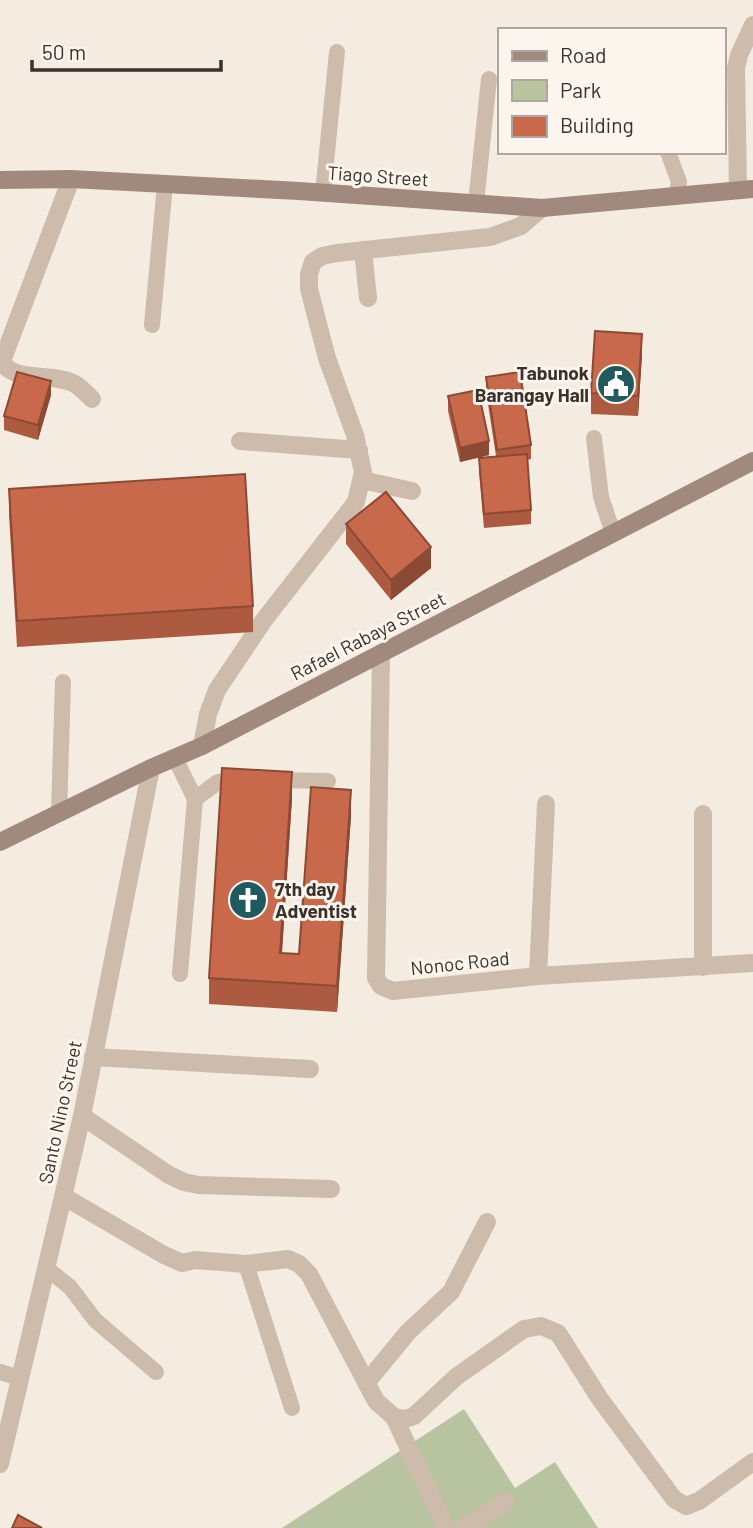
<svg xmlns="http://www.w3.org/2000/svg" width="753" height="1528" font-family="Barlow,sans-serif">
  <style>
    .green { fill: #b8c4a0 }
    .lines { fill: none; stroke-linecap: round; stroke-linejoin: round }
    .lane { stroke: #cdbbac; stroke-width: 16 }
    .street { stroke: #cdbbac; stroke-width: 18 }
    .secondary { stroke: #a18a7d; stroke-width: 18 }
    .wall { fill: #ac5a40 }
    .shaded-wall { fill: #8c4a34 }
    .building { fill: #c8694b; stroke: #8c4a34; stroke-width: 2 }
    .labels { text-anchor: middle; stroke-width: 6; stroke-linejoin: round; paint-order: stroke }
    .street-label { font-size: 19px; fill: #3b302b; stroke: #fbf5ee }
    .poi-label { font-size: 19px; font-weight: bold; fill: #3b302b; stroke: #fbf5ee; text-anchor: end }
  </style>
  <rect width="100%" height="100%" fill="#f4ebe1"/>
  <polygon class="green" points="464,1409 515,1488 555,1462 598,1528 282,1528"/>
  <g class="lines">
    <g class="lane">
      <polyline points="668,152 679,182 676,196"/>
      <polyline points="323,193 337,52"/>
      <polyline points="476,203 489,79"/>
      <polyline points="152,325 165,184"/>
      <polyline points="594,438 601,497 613,533"/>
      <polyline points="175,758 195,799"/>
      <polyline points="271,780 328,781"/>
      <polyline points="59,813 63,682"/>
      <polyline points="180,974 195,799 218,782 242,780"/>
      <polyline points="246,1264 292,1408"/>
      <polyline points="46,1268 70,1287 95,1320 156,1372"/>
      <polyline points="0,1372 20,1378"/>
    </g>
    <g class="street">
      <path d="M71 179 2 361C11 383 54 372 75 384 81 388 87 394 92 399"/>
      <polyline points="738,190 736,68 739,55 753,25"/>
      <polyline points="363,250 368,298"/>
      <polyline points="240,441 359,450"/>
      <polyline points="362,480 412,491"/>
      <polyline points="381,653 376,978 381,986 393,991 538,976 753,963"/>
      <polyline points="202,746 208,714 217,690 264,620 356,502 363,472 355,435 327,358 309,289 309,274 313,262 322,256 337,253 490,237 521,226 542,208"/>
      <polyline points="703,814 703,967"/>
      <polyline points="538,976 546,804"/>
      <polyline points="93,1057 310,1069"/>
      <polyline points="82,1116 169,1175 184,1182 198,1185 331,1189"/>
      <polyline points="63,1196 164,1255 182,1263 195,1260 246,1264 288,1259 299,1264 309,1274 376,1401 394,1417 405,1419 414,1416 456,1377 524,1329 541,1326 558,1333 600,1399 674,1499 686,1506 699,1501 753,1462"/>
      <polyline points="367,1382 408,1332 451,1292 487,1222"/>
      <polyline points="394,1417 446,1528"/>
      <polyline points="0,1464 82,1116 151,768"/>
      <polyline points="463,1528 506,1502"/>
    </g>
    <g class="secondary">
      <polyline points="0,180 71,179 299,191 542,208 753,189"/>
      <polyline points="0,842 151,768 202,746 753,461"/>
    </g>
  </g>
  <g class="wall">
    <polygon points="642,354 638,416 591,414 591,393"/>
    <polygon points="486,377 531,445 531,459 527,460 531,510 531,524 484,528 479,472 479,458 496,456 486,391"/>
    <polygon points="51,395 38,440 4,430 4,416"/>
    <polygon points="448,396 489,455 460,462 448,411"/>
    <polygon points="9,489 253,606 253,632 17,647 9,515"/>
    <polygon points="346,524 431,568 391,600 346,544"/>
    <polygon points="292,798 282,954 299,954 351,816 337,1012 209,1004 209,978"/>
  </g>
  <g class="shaded-wall">
    <polygon points="642,334 642,354 638,416 638,396"/>
    <polygon points="51,381 51,395 38,440 38,425"/>
    <polygon points="489,441 489,455 460,462 460,448"/>
    <polygon points="431,547 431,568 391,600 391,580"/>
    <polygon points="292,772 292,798 280,979 280,953"/>
    <polygon points="351,790 351,816 337,1012 337,986"/>
  </g>
  <g class="building">
    <polygon points="595,331 642,334 638,396 591,393"/>
    <polygon points="17,372 51,381 38,425 4,416"/>
    <polygon points="520,372 531,445 497,450 486,377"/>
    <polygon points="478,390 489,441 460,448 448,396"/>
    <polygon points="527,454 531,510 484,514 479,458"/>
    <polygon points="245,474 253,606 17,621 9,489"/>
    <polygon points="386,492 431,547 391,580 346,524"/>
    <polygon points="222,768 292,772 280,953 299,954 311,787 351,790 337,986 209,978"/>
    <polygon points="18,1515 42,1528 12,1528"/>
  </g>
  <defs>
    <symbol id="civic-disc" viewBox="-11 -11 22 22"><circle r="9.5" fill="#1f5a5e" stroke="#fbf5ee"/><path d="M-.6-6.5H3V-4.5H.6V-3L4-1V1h2V6H-6V1h2V-1L-.6-3ZM-1.2 2.5V6h2.4V2.5Z" fill="#fff"/></symbol>
    <symbol id="church-disc" viewBox="-11 -11 22 22"><circle r="9.5" fill="#1f5a5e" stroke="#fbf5ee"/><path d="M-1.2-6h2.4v3.5h3.3v2.4h-3.3V6h-2.4V-.1h-3.3v-2.4h3.3Z" fill="#fff"/></symbol>
  </defs>
  <g fill-rule="evenodd">
    <use href="#civic-disc" x="594" y="362" width="44" height="44"/>
    <use href="#church-disc" x="226" y="878" width="44" height="44"/>
  </g>
  <g class="labels">
    <g class="street-label">
      <text transform="translate(378 176) rotate(4)" y="7">Tiago Street</text>
      <text transform="translate(368 636) rotate(-27)" y="7">Rafael Rabaya Street</text>
      <text transform="translate(460 963) rotate(-6)" y="7">Nonoc Road</text>
      <text transform="translate(60 1112) rotate(-78)" y="7">Santo Nino Street</text>
    </g>
    <g class="poi-label">
      <text x="589" y="380">Tabunok<tspan x="589" dy="22">Barangay Hall</tspan></text>
      <text x="275" y="896" text-anchor="start">7th day<tspan x="275" dy="22">Adventist</tspan></text>
    </g>
  </g>
  <rect x="498" y="28" width="228" height="126" fill="#fbf5ee" stroke="#aea6a0" stroke-width="2"/>
  <rect x="512" y="51" width="35" height="10" fill="#a18a7d" stroke="#aea6a0" stroke-width="2"/>
  <text x="560" y="63" font-size="21" fill="#3b302b">Road</text>
  <rect x="512" y="80" width="35" height="21" fill="#b8c4a0" stroke="#aea6a0" stroke-width="2"/>
  <text x="560" y="98" font-size="21" fill="#3b302b">Park</text>
  <rect x="512" y="116" width="35" height="21" fill="#c8694b" stroke="#aea6a0" stroke-width="2"/>
  <text x="560" y="133" font-size="21" fill="#3b302b">Building</text>
  <path d="M32 60v10h189v-10" fill="none" stroke="#3b302b" stroke-width="3.5"/>
  <text x="42" y="60" font-size="21" fill="#3b302b" stroke="#fbf5ee" stroke-width="5" paint-order="stroke">50 m</text>
</svg>
